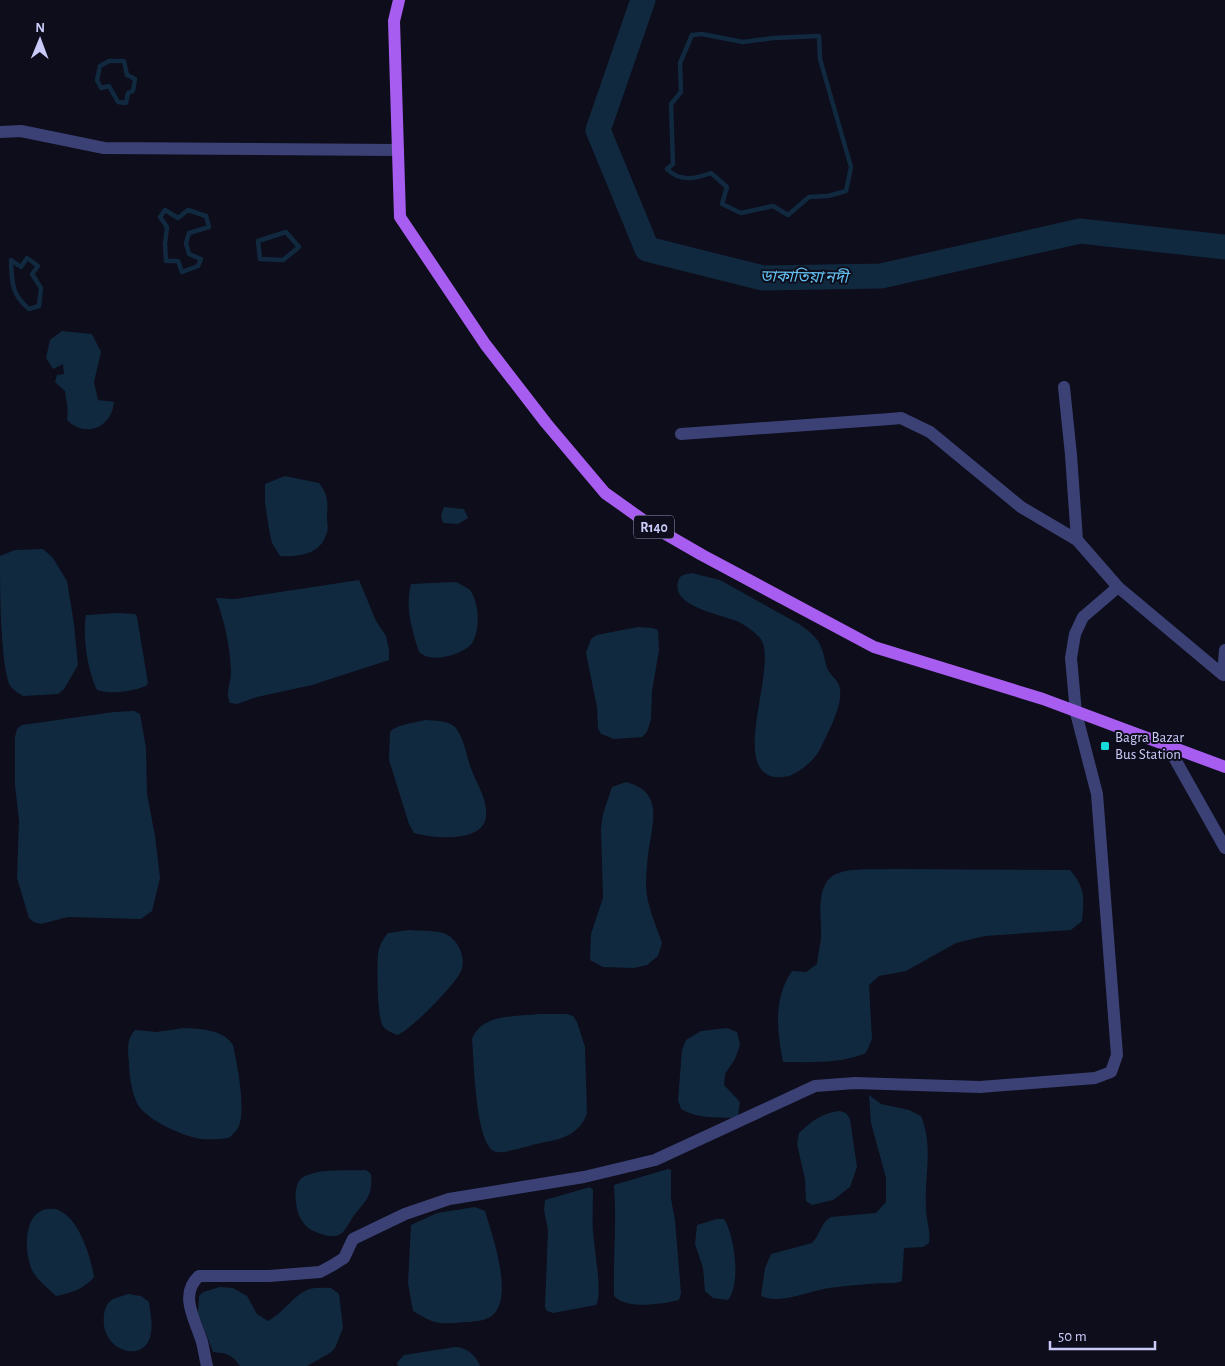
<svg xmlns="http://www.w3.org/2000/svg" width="1225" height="1366" font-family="'Alegreya Sans','Noto Sans Bengali',sans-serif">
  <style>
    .water { fill: #11293f }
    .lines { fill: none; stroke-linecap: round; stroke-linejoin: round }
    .stream { stroke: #11293f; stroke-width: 4.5 }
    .river { stroke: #11293f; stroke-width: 25 }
    .minor { stroke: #3c4175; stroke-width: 12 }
    .major { stroke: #a75def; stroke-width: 12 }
    .poi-dot { fill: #15dcd8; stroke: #0d0d1b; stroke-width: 2 }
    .labels { text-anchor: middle; stroke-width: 4; stroke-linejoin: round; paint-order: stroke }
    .shield { fill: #0d0d1b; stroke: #9292b7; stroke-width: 1 }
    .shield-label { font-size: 14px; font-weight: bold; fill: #cbcbfa }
    .poi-label { font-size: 15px; fill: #cbcbfa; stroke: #0d0d1b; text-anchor: start }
    .water-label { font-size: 16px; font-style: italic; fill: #63c0f0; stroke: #0d0d1b }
  </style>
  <rect width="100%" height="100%" fill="#0d0d1b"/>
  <g class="water">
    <path d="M62 331 92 334 101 352 94 382 98 400 114 402C112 427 86 439 67 420 69 410 66 401 65 391L55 382 57 375 64 374 63 364 53 369 46 358 50 340Z"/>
    <path d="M285 476 319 483C328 495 328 501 327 516 327 522 329 530 326 535 319 555 298 557 280 556L272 543 269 529 265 502V484Z"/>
    <polygon points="444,507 464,509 468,518 458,524 443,523 441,515"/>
    <path d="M43 549 53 558 67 581 74 624 78 665 64 689 58 694 23 696C18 693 12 689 9 684 0 656 0 589 0 556L15 550Z"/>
    <path d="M692 573 720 580 799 624C813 634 820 639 824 656 825 660 826 666 828 670 831 676 837 679 839 685 845 701 829 731 822 745 818 755 811 762 803 768 793 775 788 778 775 777 728 770 780 664 760 638 755 632 746 626 739 622 724 615 671 607 678 582 679 575 685 574 692 573Z"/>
    <path d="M359 580 376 621 386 636 389 650V660L312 685 257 697 237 704 230 703C225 695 231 682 231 672 230 646 225 623 216 598L235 599Z"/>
    <path d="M456 582C460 584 466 587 470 590 479 602 481 630 472 643 465 653 441 660 429 657 426 657 422 654 419 652 412 629 405 608 411 584Z"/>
    <path d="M118 613 135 614 137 617 148 683 146 686C133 691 111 695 97 690 88 672 82 636 86 615Z"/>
    <polygon points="638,627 652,628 658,630 659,650 652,691 651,719 647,732 642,737 614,739 601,734 598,728 597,707 586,653 591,639 597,635"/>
    <polygon points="134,711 140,714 146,748 147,794 155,836 160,878 152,911 141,919 68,917 41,924 34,922 29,918 17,878 19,821 15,785 15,737 17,729 22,725 114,712"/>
    <path d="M425 720C435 721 447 720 455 727 464 738 466 753 470 766 476 783 488 799 486 817 482 844 432 838 414 833L409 824 389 760 390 732C397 724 415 723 425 720Z"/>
    <path d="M626 782C662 791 654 819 649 848 647 861 646 874 646 887 647 906 656 925 662 943L658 956 647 965 634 968 603 967 590 960 591 934 603 898 601 828 603 814 612 787Z"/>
    <path d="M890 869 1070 870C1086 889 1084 898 1082 921L1071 930 985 936 956 943 906 971 879 976 869 985 872 1039 866 1053C840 1064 811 1062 783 1062 777 1031 773 999 792 971L806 972 817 964C818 955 820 946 821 938 822 918 814 885 836 874 851 867 874 870 890 869Z"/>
    <path d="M409 930C419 931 433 930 443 933 457 937 467 957 461 971 456 984 410 1031 397 1035 391 1032 384 1030 382 1024 377 1013 377 967 378 954 379 946 383 939 388 933Z"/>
    <path d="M539 1014H566L573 1016 577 1022 585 1047 587 1114C579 1134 563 1139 545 1142 534 1144 504 1154 496 1152 475 1147 474 1058 472 1039 482 1013 516 1017 539 1014Z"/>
    <path d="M184 1028C200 1029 223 1029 233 1045 237 1063 246 1109 239 1126 237 1131 232 1135 229 1138 220 1139 211 1140 202 1139 184 1137 147 1120 138 1105 132 1094 129 1075 129 1063 128 1050 126 1040 135 1030L157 1032Z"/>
    <path d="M727 1028 737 1032 740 1045 735 1059 725 1074 724 1085 740 1102 738 1116 735 1118C716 1117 698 1119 681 1109L678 1100 682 1050 686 1040 701 1031Z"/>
    <path d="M869 1095 881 1104 909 1110 921 1116C934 1149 924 1174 926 1208 926 1220 931 1231 929 1243L923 1247 904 1248 902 1281 895 1283C873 1283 851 1285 829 1288 807 1291 783 1305 761 1296L765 1268 771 1254 812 1243C820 1235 821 1222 831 1217L876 1213 886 1202V1178L871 1123Z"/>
    <path d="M840 1111 846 1113 850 1119 857 1167 850 1187 833 1200 812 1205 806 1201 805 1179 797 1144 799 1133C812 1121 822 1113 840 1111Z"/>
    <path d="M668 1169 671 1170V1199L675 1220 681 1293 679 1300C662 1304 627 1310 614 1296 613 1259 617 1222 614 1185Z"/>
    <path d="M366 1170 371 1174C373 1194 367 1200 355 1214 350 1220 346 1232 339 1235 334 1237 328 1236 324 1235 315 1232 307 1229 302 1221 295 1210 291 1182 305 1176 323 1168 347 1171 366 1170Z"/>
    <path d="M590 1187 593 1190C593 1204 592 1218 593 1232 594 1246 603 1296 596 1305L553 1313 547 1311 545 1307 548 1230 544 1210 545 1200Z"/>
    <path d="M475 1207 485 1211C492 1235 514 1295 493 1315 487 1320 475 1322 467 1322 439 1324 438 1326 413 1311L408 1283 411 1225 437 1213Z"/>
    <path d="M47 1209C50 1209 55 1208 58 1210 79 1218 91 1257 94 1277 84 1289 71 1293 56 1296 48 1288 37 1280 32 1270 24 1252 23 1213 47 1209Z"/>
    <path d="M717 1219H724C735 1236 741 1284 728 1300L713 1298 705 1291 703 1268 695 1244 697 1225Z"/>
    <path d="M220 1287 233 1288 247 1296 257 1314 268 1321C283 1313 293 1296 307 1290 313 1287 324 1288 331 1288L339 1294 343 1328 335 1348 330 1353 307 1366H240C232 1354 226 1353 213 1352L198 1313 199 1296 203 1292Z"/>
    <path d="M128 1294 141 1296 149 1302C150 1312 153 1324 151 1333 146 1366 99 1351 104 1315 105 1308 107 1303 113 1299 118 1297 123 1296 128 1294Z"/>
    <path d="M455 1347C466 1347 476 1355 480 1366H398L397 1363 404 1355Z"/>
  </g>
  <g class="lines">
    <g class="stream">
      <path d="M702 34 743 42 773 38 819 36 820 59 851 167 846 191 828 196 809 197 788 215 773 206 741 213 722 204 727 187 711 173C695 179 680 182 667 169L673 164 671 104 681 92 680 63 692 35Z"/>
      <polygon points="109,61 124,61 127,75 135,79 133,91 128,93 126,103 118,102 109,86 101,88 97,80 100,66"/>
      <polygon points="165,210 178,218 188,210 206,216 209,227 189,233 186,243 189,254 201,259 198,266 182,272 178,261 166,261 165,244 167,227 160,217"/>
      <polygon points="286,232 299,247 283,260 260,259 258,241"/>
      <path d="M27 258 38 266 32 274 41 288 39 306 29 309C11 294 12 282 11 260L21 267Z"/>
    </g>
    <polyline class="river" points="643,0 598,130 647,249 763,278 881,276 1080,231 1225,247"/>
    <g class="minor">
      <polyline points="0,132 21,131 104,148 398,150"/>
      <polyline points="1064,387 1071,455 1077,540"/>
      <polyline points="681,434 890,419 901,418 930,432 1021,507 1077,540 1118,587 1223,675 1225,650"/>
      <polyline points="1167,745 1225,848"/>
      <path d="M207 1366C205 1358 204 1350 202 1342 196 1321 178 1295 199 1276H269L320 1272 333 1265 344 1258 353 1239 405 1214 449 1199 584 1177 655 1160 815 1086 855 1083 980 1087 1095 1078 1111 1072 1117 1055 1097 794 1076 713 1071 658 1075 634 1083 617 1118 587"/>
    </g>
    <polyline class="major" points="399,0 394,21 400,217 485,344 546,423 605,493 650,525 702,555 874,647 1043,699 1225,767"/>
  </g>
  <rect class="poi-dot" x="1100" y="741" width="10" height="10" rx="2.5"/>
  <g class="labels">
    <rect class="shield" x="634" y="515.5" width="40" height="23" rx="4"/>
    <g class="shield-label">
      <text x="654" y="532">R140</text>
    </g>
    <g class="poi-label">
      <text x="1115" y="742">Bagra Bazar<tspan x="1115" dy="17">Bus Station</tspan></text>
    </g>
    <g class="water-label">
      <text transform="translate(804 276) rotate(1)" y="6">ডাকাতিয়া নদী</text>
    </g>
  </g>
  <g transform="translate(40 40) rotate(1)" stroke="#0d0d1b" stroke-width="4" paint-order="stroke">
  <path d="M0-4L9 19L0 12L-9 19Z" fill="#cbcbfa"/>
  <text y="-8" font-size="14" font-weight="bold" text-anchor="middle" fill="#cbcbfa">N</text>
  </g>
  <path d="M1050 1341v8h105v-8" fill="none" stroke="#cbcbfa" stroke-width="2.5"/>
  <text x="1058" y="1341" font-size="15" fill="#cbcbfa" stroke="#0d0d1b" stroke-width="4" paint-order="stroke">50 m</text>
</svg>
